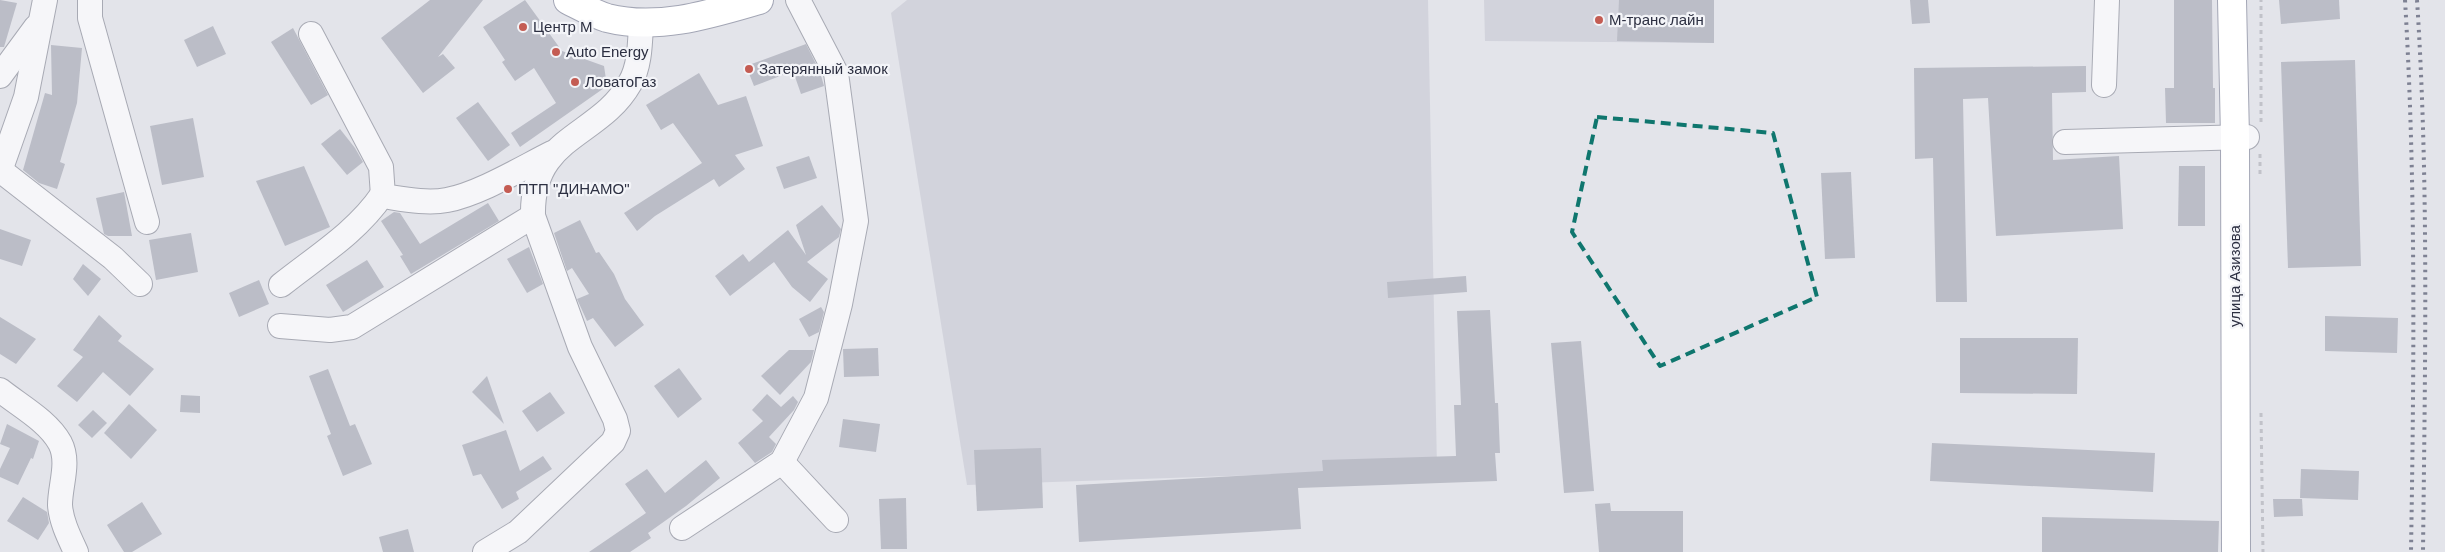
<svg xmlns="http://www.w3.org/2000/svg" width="2445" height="552" font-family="Helvetica,sans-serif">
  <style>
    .built { fill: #d2d3dc }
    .building { fill: #bbbdc7 }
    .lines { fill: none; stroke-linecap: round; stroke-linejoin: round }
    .minor-casing { stroke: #a8aab4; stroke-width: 26 }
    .major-casing { stroke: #a3a6b5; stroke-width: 30 }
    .path { stroke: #c1c2c9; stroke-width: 3; stroke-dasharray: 4 4; stroke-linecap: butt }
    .minor { stroke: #f6f6f9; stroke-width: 24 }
    .major { stroke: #fff; stroke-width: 28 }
    .rail { stroke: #7e8193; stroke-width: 4; stroke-dasharray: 2.5 5; stroke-linecap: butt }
    .marked { fill: none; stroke: #0f766e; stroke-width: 4; stroke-dasharray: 10 6; stroke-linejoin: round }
    .poi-dot { fill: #c45c53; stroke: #f3f4f8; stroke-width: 2 }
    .labels { text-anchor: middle; stroke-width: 4.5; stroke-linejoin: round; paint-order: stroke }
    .poi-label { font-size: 15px; fill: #2c2f41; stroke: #f3f4f8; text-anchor: start }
    .street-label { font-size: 15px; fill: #2c2f41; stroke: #f3f4f8 }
  </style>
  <rect width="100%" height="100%" fill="#e3e4ea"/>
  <g class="built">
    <polygon points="907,0 1428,0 1437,469 967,485 891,13"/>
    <polygon points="1484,0 1714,0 1714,43 1485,41"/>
  </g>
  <g class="building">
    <polygon points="0,0 17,3 4,47 0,47"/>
    <polygon points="430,0 483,0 438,57 443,54 455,68 423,93 381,38"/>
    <polygon points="525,0 562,51 604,66 607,86 520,147 511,133 556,103 534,68 515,81 502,62 505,60 483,27"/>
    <polygon points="1619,0 1714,0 1714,43 1617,41"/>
    <polygon points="1910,0 1928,0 1930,23 1912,24"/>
    <polygon points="2174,0 2212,0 2213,88 2215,88 2215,123 2166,123 2165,88 2174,88"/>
    <polygon points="2279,0 2339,0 2340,19 2281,24"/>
    <polygon points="213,26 226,54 197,67 184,40"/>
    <polygon points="293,28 328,95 311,105 271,42"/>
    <polygon points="806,44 820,72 824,86 801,94 793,71 754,86 746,66"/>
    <polygon points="51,45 82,48 77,103 60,162 65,164 57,189 39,183 23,170 45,93 52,95"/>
    <polygon points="2355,60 2361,266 2288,268 2281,62"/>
    <polygon points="2086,66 2086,92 2052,93 2053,160 2119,156 2123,229 1996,236 1988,98 1963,99 1967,302 1936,302 1933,158 1915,159 1914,68"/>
    <polygon points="699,73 718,105 746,96 763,146 735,155 745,169 719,187 714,179 655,216 637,231 624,213 702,163 673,123 661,130 646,105"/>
    <polygon points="478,102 510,145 488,161 456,118"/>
    <polygon points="193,118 204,177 162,185 150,126"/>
    <polygon points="340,129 355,148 363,162 347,175 321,144"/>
    <polygon points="809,156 817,178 784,189 776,167"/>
    <polygon points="304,166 330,227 285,246 256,181"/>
    <polygon points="2179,166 2205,166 2205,226 2178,226"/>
    <polygon points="1851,172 1855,258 1825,259 1821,173"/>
    <polygon points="124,192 132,236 108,236 104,234 96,198"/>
    <polygon points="488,203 499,221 411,274 400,256 403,255 381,221 394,212 400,213 420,244"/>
    <polygon points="822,205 841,229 839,237 807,262 828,279 810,302 792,287 774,262 730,296 715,276 743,254 749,262 788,230 806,255 796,225"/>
    <polygon points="580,220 596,253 599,252 614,274 625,299 644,325 615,347 593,318 587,321 577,299 589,294 572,268 567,271 554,233"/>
    <polygon points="0,229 31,240 22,266 0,259"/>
    <polygon points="191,233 198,272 156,280 149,240"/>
    <polygon points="529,247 543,284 527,293 507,259"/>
    <polygon points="367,260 384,287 343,312 326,285"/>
    <polygon points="83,264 101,279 88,296 73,279"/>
    <polygon points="1466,276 1467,292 1388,298 1387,282"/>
    <polygon points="259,280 269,304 239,317 229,293"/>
    <polygon points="821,307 824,312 819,332 809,337 799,319"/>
    <polygon points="1490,310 1495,403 1498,403 1500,453 1495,453 1497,481 1298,488 1301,529 1079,542 1076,485 1323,471 1322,460 1456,456 1454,405 1461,405 1457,311"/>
    <polygon points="99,315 122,336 118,341 154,369 130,396 103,372 77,402 57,386 83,357 73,350"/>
    <polygon points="2325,316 2398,318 2397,353 2325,351"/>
    <polygon points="0,317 36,339 16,364 0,354"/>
    <polygon points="1960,338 2078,338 2077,394 1960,393"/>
    <polygon points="1581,341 1594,491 1564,493 1551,343"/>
    <polygon points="878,348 879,376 844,377 843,349"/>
    <polygon points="789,350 814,350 811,362 780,395 761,376"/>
    <polygon points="679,368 702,399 678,418 654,386"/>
    <polygon points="328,369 350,426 355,424 372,464 343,476 327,436 331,434 309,376"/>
    <polygon points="487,376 504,424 472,392"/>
    <polygon points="550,392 565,413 537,432 522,411"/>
    <polygon points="767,394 781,407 793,396 798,402 794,410 769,437 776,444 772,452 755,463 738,443 763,421 752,410"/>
    <polygon points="181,395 200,396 200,413 180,412"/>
    <polygon points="129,404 157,430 131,459 104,433"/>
    <polygon points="93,410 107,423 92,438 78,425"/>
    <polygon points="843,419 880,424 876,452 839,447"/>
    <polygon points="7,424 39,441 33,459 31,458 18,485 0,477 0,469 10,448 0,444"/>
    <polygon points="506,430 520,471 543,456 552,469 516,492 519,499 502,509 481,474 473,476 462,445"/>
    <polygon points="1932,443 2155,453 2153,492 1930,481"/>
    <polygon points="1041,448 1043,508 977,511 974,450"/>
    <polygon points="706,460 720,478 686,506 648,533 651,538 630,552 589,552 646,513 625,484 647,469 665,493"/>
    <polygon points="2301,469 2359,471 2358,500 2300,498"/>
    <polygon points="23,497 47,512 49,523 38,540 7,521"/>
    <polygon points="906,498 907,549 881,549 879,499"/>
    <polygon points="2273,499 2302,499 2303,516 2274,517"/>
    <polygon points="142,502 162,534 132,552 124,552 107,525"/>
    <polygon points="1610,503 1611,511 1683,511 1683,552 1599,552 1595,504"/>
    <polygon points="2042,517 2219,521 2218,552 2042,552"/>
    <polygon points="408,529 414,552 383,552 379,537"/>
  </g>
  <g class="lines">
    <defs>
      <g id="minor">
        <polyline points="90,0 90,18 147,222"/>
        <path d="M311 34 381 167 383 196C403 199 427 204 447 200 479 194 522 168 552 153"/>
        <polyline points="0,76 36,27"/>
        <polyline points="2104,85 2107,0"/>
        <polyline points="2065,142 2247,137"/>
        <polyline points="0,170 113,258 140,284"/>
        <polyline points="0,171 26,97 45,0"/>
        <path d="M281 285C316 257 357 232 382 195"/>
        <polyline points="280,326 330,330 352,327 533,216"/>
        <path d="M0 390C20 406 48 421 60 443 70 462 60 485 60 505 61 521 69 537 76 552"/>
        <polyline points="782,462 836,520"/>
        <polyline points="682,528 782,462 816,398 840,304 856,221 836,73 798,0"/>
        <path d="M485 552 518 532 613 442 618 431 615 419 580 347 533 216C531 135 599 138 630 83 640 66 640 43 641 24"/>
      </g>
      <g id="major">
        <path d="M568 0C580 6 594 14 607 18 658 31 711 14 759 0"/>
        <polyline points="2232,0 2235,137 2236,552"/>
      </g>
    </defs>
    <use href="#minor" class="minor-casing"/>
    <use href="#major" class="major-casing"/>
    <g class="path">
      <polyline points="2261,122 2261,0"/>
      <polyline points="2260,174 2260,153"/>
      <polyline points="2261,413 2263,552"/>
    </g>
    <use href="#minor" class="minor"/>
    <use href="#major" class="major"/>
    <g class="rail">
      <path d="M2405 0C2416 184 2414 368 2411 552"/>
      <path d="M2417 0C2429 184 2425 368 2423 552"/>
    </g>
  </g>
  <path class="marked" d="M1597 117 1773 133 1817 297 1660 366 1572 232Z"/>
  <g class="poi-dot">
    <circle cx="1599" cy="20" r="5"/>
    <circle cx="523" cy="27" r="5"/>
    <circle cx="556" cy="52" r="5"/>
    <circle cx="749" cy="69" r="5"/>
    <circle cx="575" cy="82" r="5"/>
    <circle cx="508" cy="189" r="5"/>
  </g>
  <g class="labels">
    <g class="poi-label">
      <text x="1609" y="25">М-транс лайн</text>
      <text x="533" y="32">Центр М</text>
      <text x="566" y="57">Auto Energy</text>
      <text x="759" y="74">Затерянный замок</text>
      <text x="585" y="87">ЛоватоГаз</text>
      <text x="518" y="194">ПТП "ДИНАМО"</text>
    </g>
    <g class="street-label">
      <text transform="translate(2235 276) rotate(-90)" y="5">улица Азизова</text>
    </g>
  </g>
</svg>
